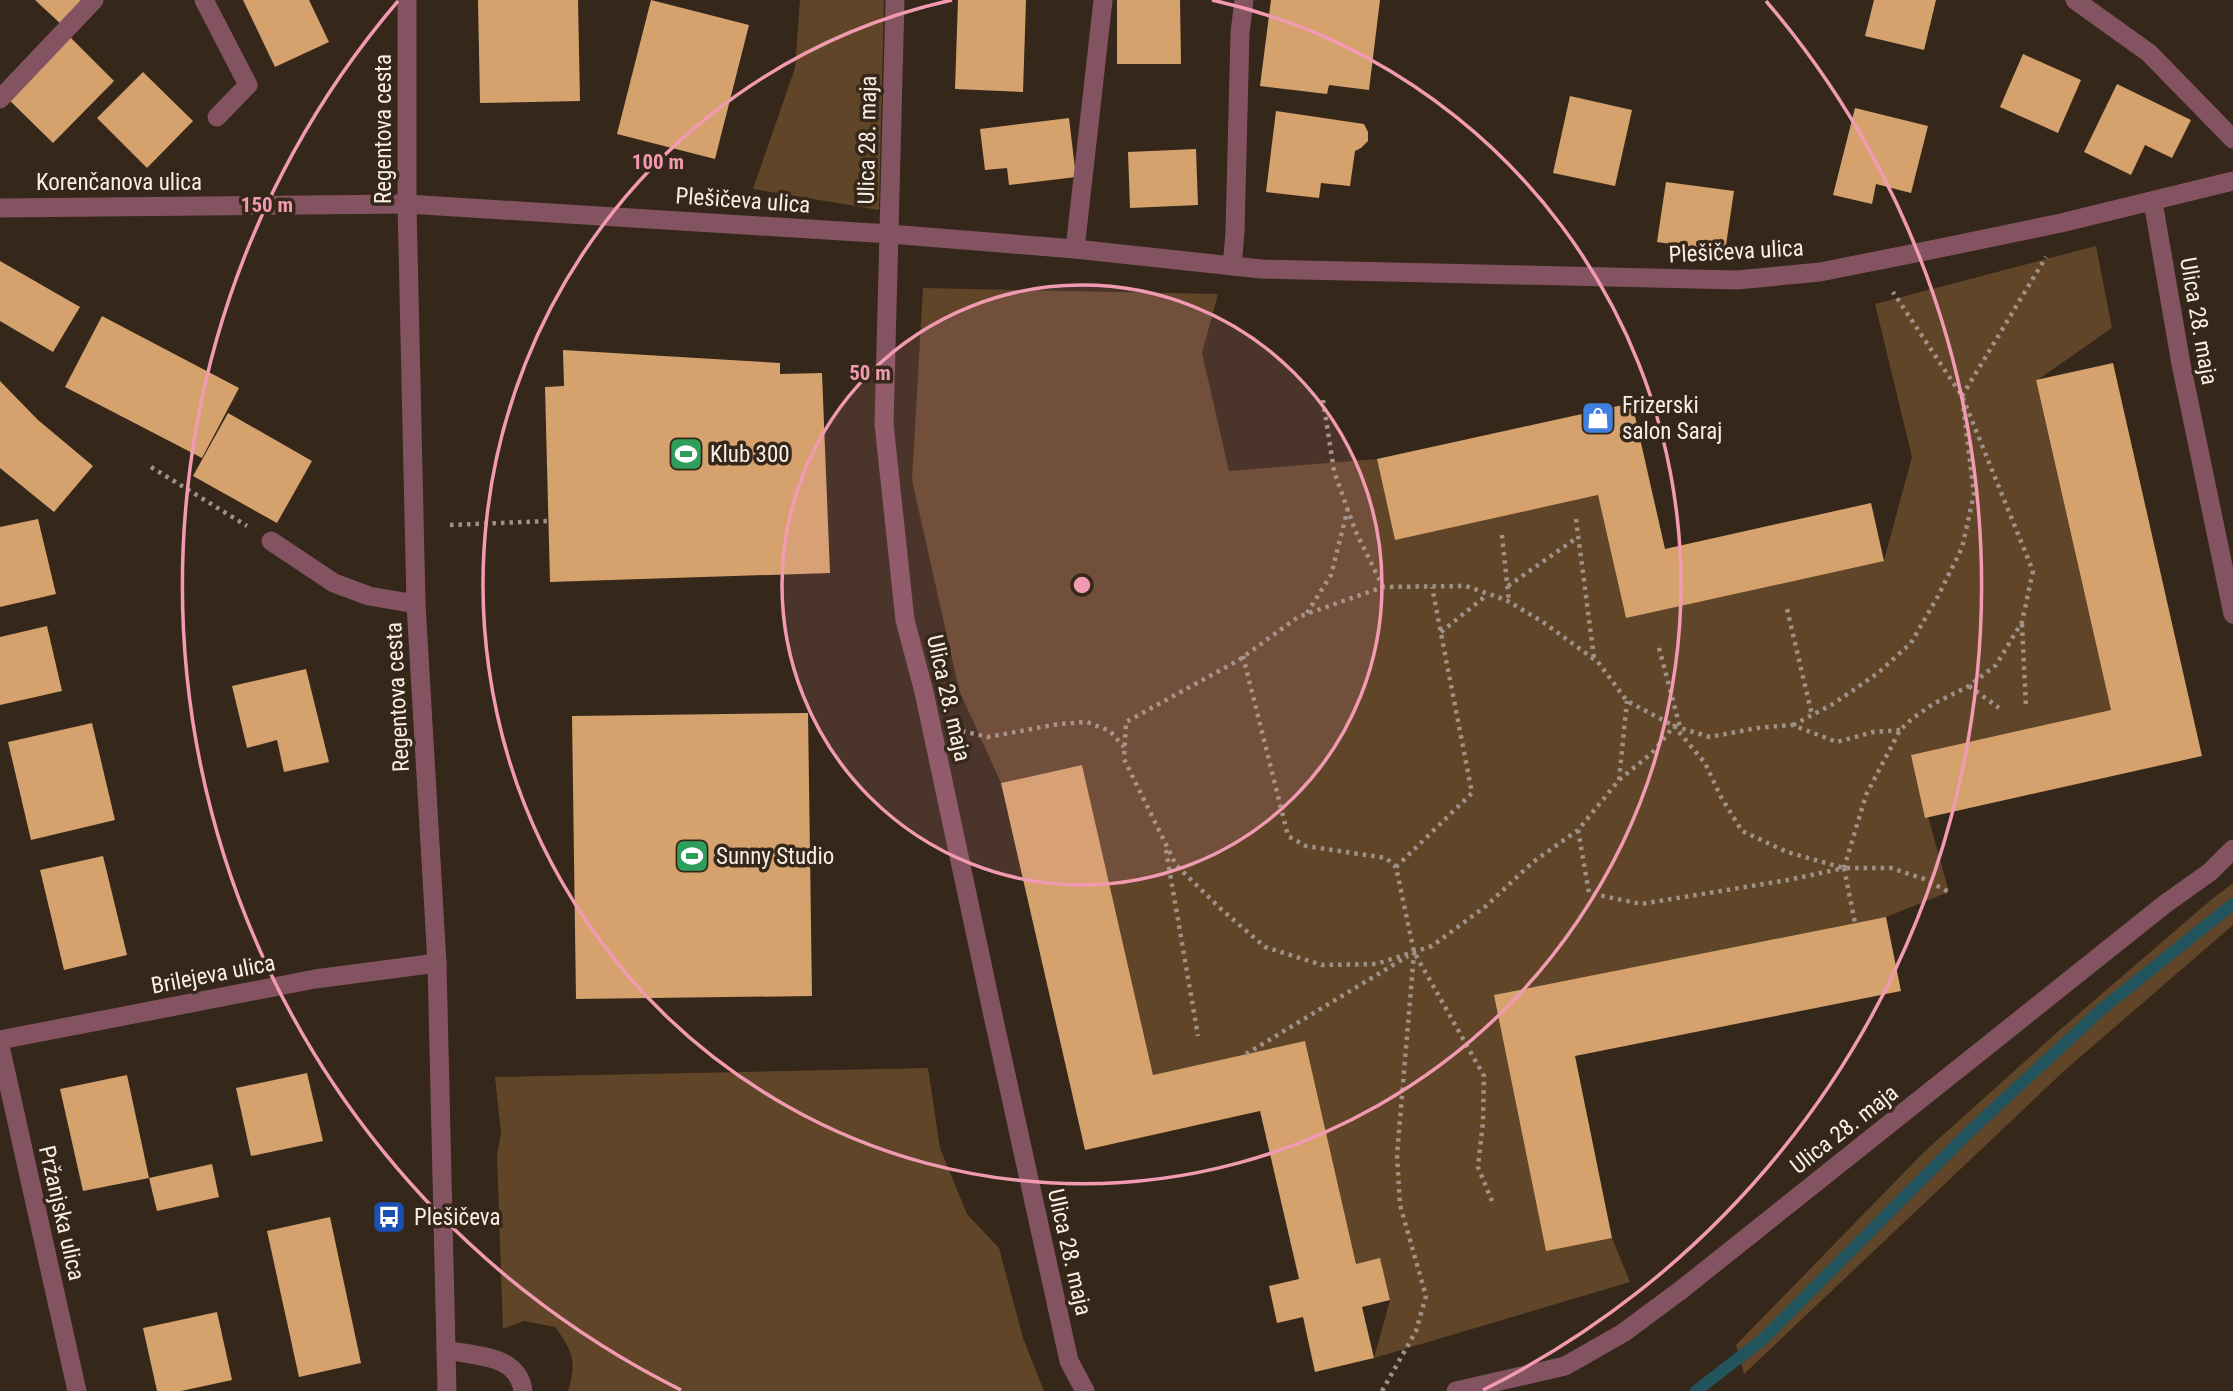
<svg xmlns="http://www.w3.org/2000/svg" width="2233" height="1391" font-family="'Roboto Condensed',sans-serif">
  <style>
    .green { fill: #604529 }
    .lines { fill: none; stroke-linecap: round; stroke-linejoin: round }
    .stream { stroke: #21545d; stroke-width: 12 }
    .building { fill: #d5a26d }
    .path { stroke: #9e9287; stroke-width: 4.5; stroke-dasharray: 3.5 5; stroke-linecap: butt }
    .service { stroke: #845362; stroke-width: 19 }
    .minor { stroke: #845362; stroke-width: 19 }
    .tertiary { stroke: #845362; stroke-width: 19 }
    .ring { fill: none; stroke: #f19ab1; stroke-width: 3.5 }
    .labels { text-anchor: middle; stroke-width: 7; stroke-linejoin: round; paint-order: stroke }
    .street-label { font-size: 23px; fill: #f9efe6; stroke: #352719 }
    .poi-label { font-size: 23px; fill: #f9efe6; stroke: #352719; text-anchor: start }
    .centre { fill: #f19ab1; stroke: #352719; stroke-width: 3.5 }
    .ring-label { font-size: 21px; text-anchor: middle; font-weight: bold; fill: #f19ab1; stroke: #352719; stroke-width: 7; stroke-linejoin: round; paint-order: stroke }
  </style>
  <rect width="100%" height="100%" fill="#352719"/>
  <g class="green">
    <polygon points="800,0 884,0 879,210 753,189 795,68"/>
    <polygon points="2096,246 2112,328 2036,381 2111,710 1911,755 1949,892 1886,917 1495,995 1612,1238 1630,1282 1374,1358 1390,1300 1380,1259 1356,1264 1305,1042 1153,1075 1082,765 1001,783 959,690 912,480 923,288 1218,294 1202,353 1229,471 1377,459 1395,539 1598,495 1626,618 1884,560 1912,457 1875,304"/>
    <polygon points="2233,883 2233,925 2064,1071 1744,1374 1736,1345 1924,1152 2062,1028 2212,899"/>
    <path d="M928 1068 940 1148 967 1214 999 1248 1023 1338 1044 1391H568C577 1361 573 1352 555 1327L524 1321 503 1329 497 1154 501 1134 495 1077Z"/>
  </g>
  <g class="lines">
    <polyline class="stream" points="1696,1391 1762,1340 1970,1131 2103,1008 2233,904"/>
  </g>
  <g class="building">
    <polygon points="35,0 85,0 62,25"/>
    <polygon points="243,0 309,0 329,42 275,67"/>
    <polygon points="478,0 578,0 580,101 480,103"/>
    <polygon points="651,0 749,25 715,159 617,134"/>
    <polygon points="958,0 1026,0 1023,92 955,89"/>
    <polygon points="1117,0 1180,0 1181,64 1117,64"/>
    <polygon points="1271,0 1380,0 1369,90 1329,85 1327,94 1260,86"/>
    <polygon points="1874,0 1936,0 1924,50 1865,36"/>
    <polygon points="61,28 114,81 53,143 0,91"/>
    <polygon points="2023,54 2081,80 2058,133 2000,107"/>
    <polygon points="143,72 193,121 147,168 97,118"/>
    <polygon points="2117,84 2191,120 2172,158 2145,145 2131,175 2084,152"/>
    <polygon points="1570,96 1632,110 1615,186 1553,173"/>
    <polygon points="1855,108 1928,126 1911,193 1876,184 1872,204 1833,195"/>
    <polygon points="1276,111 1364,124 1368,132 1368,141 1361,148 1355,151 1350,186 1321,183 1319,198 1266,192"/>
    <polygon points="1069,118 1076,177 1009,185 1007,168 985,170 980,129"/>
    <polygon points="1196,149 1198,205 1130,208 1128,152"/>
    <polygon points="1666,182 1734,191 1725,252 1657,242"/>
    <polygon points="0,261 80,307 53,352 0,321"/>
    <polygon points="102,316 239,388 202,458 65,387"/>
    <polygon points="563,350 780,363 780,374 822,373 830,573 550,582 545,387 564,386"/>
    <polygon points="2113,363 2202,756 1925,818 1911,755 2111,710 2036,380"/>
    <polygon points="0,381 38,420 93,466 54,512 0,468"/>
    <polygon points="1632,403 1665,549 1871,503 1884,561 1626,618 1598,495 1395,540 1377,459"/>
    <polygon points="228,413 312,461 277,523 193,476"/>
    <polygon points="38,519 56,594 0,607 0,527"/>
    <polygon points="47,626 62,691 0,705 0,637"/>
    <polygon points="306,669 329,762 284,772 277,740 247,748 232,686"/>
    <polygon points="808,713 812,996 576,999 572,716"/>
    <polygon points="92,723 115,820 31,840 8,742"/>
    <polygon points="1082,765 1153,1075 1305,1041 1356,1264 1380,1258 1390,1300 1362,1307 1374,1358 1315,1372 1303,1317 1277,1323 1269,1286 1299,1279 1260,1111 1085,1150 1001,783"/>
    <polygon points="103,856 127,955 64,970 40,870"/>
    <polygon points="1886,917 1901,991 1575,1056 1612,1238 1546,1251 1494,995"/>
    <polygon points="307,1073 323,1141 251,1156 236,1088"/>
    <polygon points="127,1075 149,1178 83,1191 60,1089"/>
    <polygon points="212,1164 219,1197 157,1211 149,1178"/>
    <polygon points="330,1217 361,1363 299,1377 267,1231"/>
    <polygon points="217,1312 232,1380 181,1391 157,1391 143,1328"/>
  </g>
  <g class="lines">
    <g class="path">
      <polyline points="1962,396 2046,257"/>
      <polyline points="1323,400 1334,471 1355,530 1383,587"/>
      <polyline points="151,467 247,526"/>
      <polyline points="1576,519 1594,658"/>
      <polyline points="450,525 548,521"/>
      <polyline points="1502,535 1509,602"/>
      <polyline points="1508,586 1578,537"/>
      <polyline points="1787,609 1812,715"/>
      <polyline points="1307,613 1331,575 1348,508"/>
      <polyline points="2022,624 2026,707"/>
      <polyline points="1441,632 1487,595"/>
      <polyline points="1659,648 1680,727"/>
      <polyline points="1243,656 1288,836 1306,846 1386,858 1396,867 1414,952 1484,1076 1483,1122 1478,1167 1492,1201"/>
      <polyline points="1969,686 1999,708"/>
      <polyline points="1793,725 1833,704 1878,673 1911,643 1938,596 1962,548 1974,494 1963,404"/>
      <polyline points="1900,730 1873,732 1837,742 1792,725 1757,728 1710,737 1674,726 1627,701 1598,662 1543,622 1506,600 1466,586 1383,587 1298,617 1239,660 1126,722 1124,759 1176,865 1221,909 1265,947 1322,965 1376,964 1432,946 1486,906 1533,862 1578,830 1619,780 1652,753 1674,726 1705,763 1721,797 1742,831 1787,852 1844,868 1891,868 1924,879 1949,892"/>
      <polyline points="962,731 988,737 1059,724 1087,722 1110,731 1124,747"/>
      <polyline points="1619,780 1627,701"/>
      <polyline points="1578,830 1589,893 1641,904 1788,880 1844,868 1866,795 1900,730 1913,718 1933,704 1969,686 1996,665 2022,622 2033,571 1962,396 1893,292"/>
      <polyline points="1166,850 1198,1036"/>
      <polyline points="1396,867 1472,793 1432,587"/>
      <polyline points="1844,868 1855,923"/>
      <polyline points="1246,1054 1408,956"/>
      <polyline points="1382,1391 1416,1331 1426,1296 1400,1205 1397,1155 1414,953"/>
    </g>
    <g class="service">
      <polyline points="204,0 248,85 217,117"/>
      <polyline points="0,99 94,0"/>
      <polyline points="271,541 334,583 369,596 416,604"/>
      <path d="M446 1350C475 1356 518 1354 523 1391"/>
    </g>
    <g class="minor">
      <polyline points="895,0 884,424 905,620 924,692 992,1011 1069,1361 1085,1391"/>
      <polyline points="2075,0 2149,53 2233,139"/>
      <polyline points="2153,202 2181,364 2233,614"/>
      <polyline points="407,204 890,234 1075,249 1261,269 1737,280 1820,272 1916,253 2061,223 2233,181"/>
      <polyline points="1075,249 1103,0"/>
      <polyline points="1232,266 1235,233 1240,33 1244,0"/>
      <polyline points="0,1040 315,979 437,963"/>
      <polyline points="0,1046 77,1391"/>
      <polyline points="1456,1391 1565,1366 1623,1333 1681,1290 2165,904 2210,872 2233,849"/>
    </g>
    <g class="tertiary">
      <polyline points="407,0 407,204 416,604 437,963 447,1391"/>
      <polyline points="0,208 407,204"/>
    </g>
  </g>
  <circle cx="1082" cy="585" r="300" fill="#f19ab1" fill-opacity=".12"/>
  <g class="ring">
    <circle cx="1082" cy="585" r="300"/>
    <path d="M1212 0A599 599 0 1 1 952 0"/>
    <path d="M681 1390A899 899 0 0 1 398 1M1766 1A899 899 0 0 1 1483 1390"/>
  </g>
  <defs>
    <symbol id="shop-square" viewBox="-11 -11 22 22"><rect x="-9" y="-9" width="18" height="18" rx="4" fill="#3f7fe0" stroke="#352719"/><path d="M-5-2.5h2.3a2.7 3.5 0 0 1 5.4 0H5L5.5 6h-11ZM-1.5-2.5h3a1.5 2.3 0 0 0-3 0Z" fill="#fff"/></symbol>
    <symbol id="stadium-square" viewBox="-11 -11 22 22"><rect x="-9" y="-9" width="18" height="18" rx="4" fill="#2e9e5b" stroke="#352719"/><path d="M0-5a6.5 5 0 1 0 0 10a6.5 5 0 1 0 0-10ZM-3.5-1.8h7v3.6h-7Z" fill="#fff"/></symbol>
    <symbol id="bus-square" viewBox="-11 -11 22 22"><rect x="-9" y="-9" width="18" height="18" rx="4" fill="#1a4fb4" stroke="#352719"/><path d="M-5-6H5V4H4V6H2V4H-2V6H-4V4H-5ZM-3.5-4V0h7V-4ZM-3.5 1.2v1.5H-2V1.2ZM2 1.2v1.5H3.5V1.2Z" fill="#fff"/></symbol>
  </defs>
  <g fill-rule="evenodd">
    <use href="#shop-square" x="1579" y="399" width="38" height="38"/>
    <use href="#stadium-square" x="667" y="435" width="38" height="38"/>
    <use href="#stadium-square" x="673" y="837" width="38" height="38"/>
    <use href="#bus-square" x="370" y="1198" width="38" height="38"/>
  </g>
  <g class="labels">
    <g class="street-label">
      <text transform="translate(383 129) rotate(-90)" y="8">Regentova cesta</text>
      <text transform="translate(867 140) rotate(-89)" y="8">Ulica 28. maja</text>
      <text x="119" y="190">Korenčanova ulica</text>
      <text transform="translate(743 200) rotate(4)" y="8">Plešičeva ulica</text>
      <text transform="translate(1736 251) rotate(-3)" y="8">Plešičeva ulica</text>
      <text transform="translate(2199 321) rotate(80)" y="8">Ulica 28. maja</text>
      <text transform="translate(397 697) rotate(-93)" y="8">Regentova cesta</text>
      <text transform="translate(949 698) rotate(77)" y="8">Ulica 28. maja</text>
      <text transform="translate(213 974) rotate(-11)" y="8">Brilejeva ulica</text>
      <text transform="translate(1844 1129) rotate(-38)" y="8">Ulica 28. maja</text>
      <text transform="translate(62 1213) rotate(77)" y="8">Pržanjska ulica</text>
      <text transform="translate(1070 1252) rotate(77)" y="8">Ulica 28. maja</text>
    </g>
    <g class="poi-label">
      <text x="1622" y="413">Frizerski<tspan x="1622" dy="26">salon Saraj</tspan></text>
      <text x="710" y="462">Klub 300</text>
      <text x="716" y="864">Sunny Studio</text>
      <text x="414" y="1225">Plešičeva</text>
    </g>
  </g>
  <circle cx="1082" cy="585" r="10" class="centre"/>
  <g class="ring-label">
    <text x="658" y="169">100 m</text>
    <text x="267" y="212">150 m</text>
    <text x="870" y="380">50 m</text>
  </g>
</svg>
